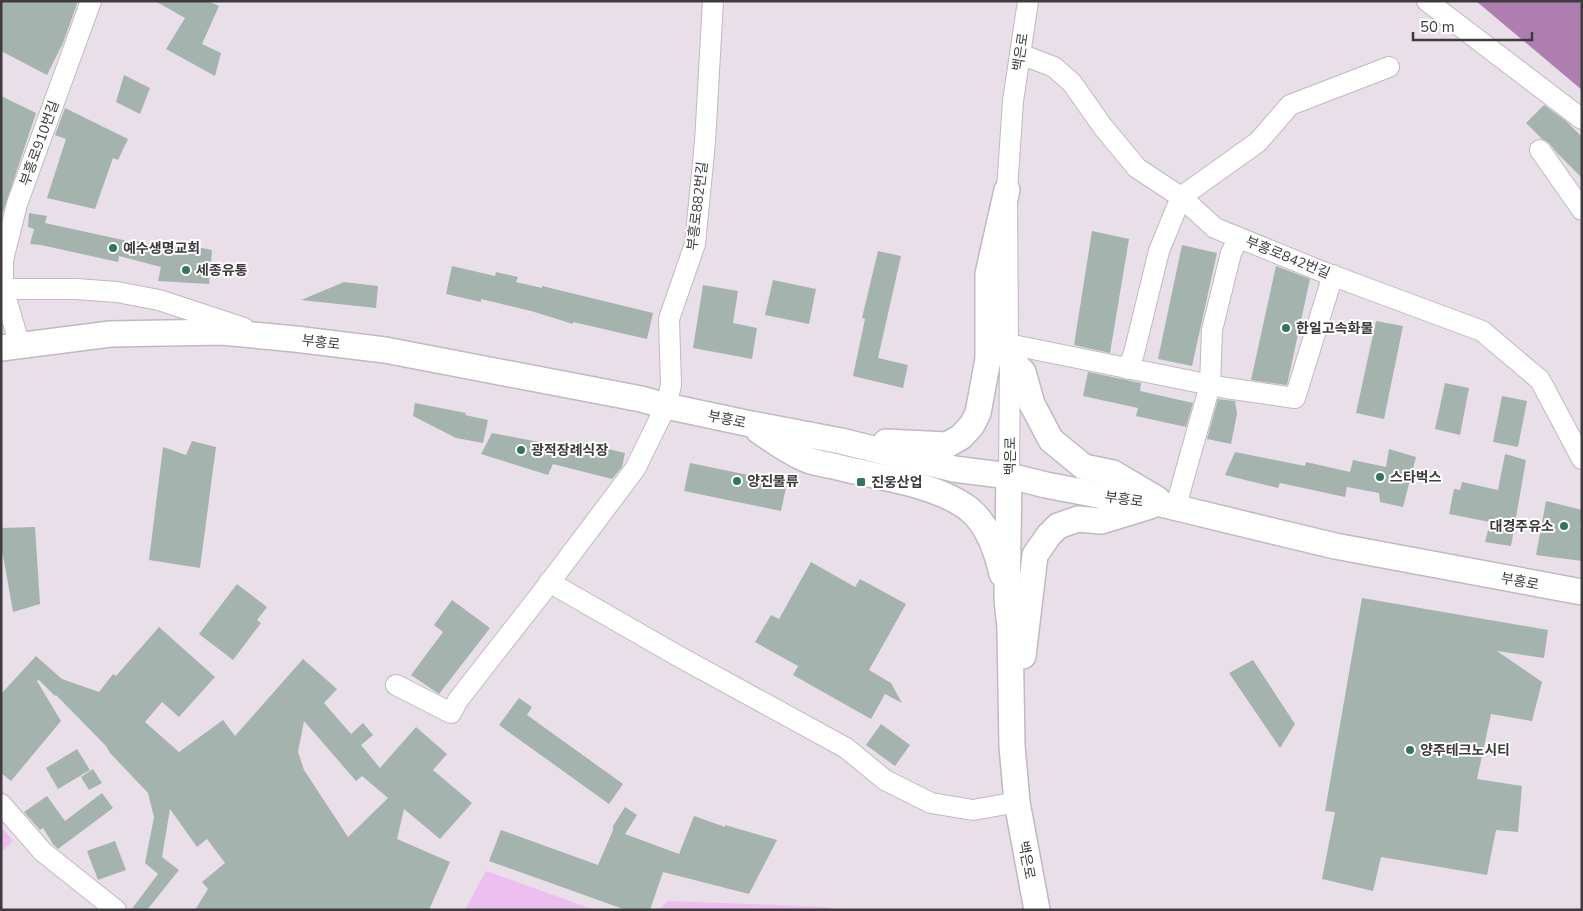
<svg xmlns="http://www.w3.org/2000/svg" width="1583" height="911" font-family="'Nunito Sans','Noto Sans KR',sans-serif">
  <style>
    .green { fill: #edbfef }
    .water { fill: #ae7eb1 }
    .building { fill: #a5b3ae; fill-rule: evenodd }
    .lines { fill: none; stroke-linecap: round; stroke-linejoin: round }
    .minor-casing { stroke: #c1b8c2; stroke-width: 22 }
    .major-casing { stroke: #c1b8c2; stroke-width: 28 }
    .minor { stroke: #fff; stroke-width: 20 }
    .major { stroke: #fff; stroke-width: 25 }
    .poi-dot { fill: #347463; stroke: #fff; stroke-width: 2 }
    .labels { text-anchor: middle; stroke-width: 4; stroke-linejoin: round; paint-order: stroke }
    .street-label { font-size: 14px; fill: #3e3a3e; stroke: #fff }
    .poi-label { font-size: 14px; font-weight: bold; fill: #3e3a3e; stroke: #fff; text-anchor: start }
  </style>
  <rect width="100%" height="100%" fill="#e9dfe9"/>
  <g class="green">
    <polygon points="1,826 13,841 1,852"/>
    <polygon points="486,871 595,910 465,910"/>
    <polygon points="668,901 828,907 833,910 658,910"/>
  </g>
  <polygon class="water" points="1476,1 1578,1 1582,4 1582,90"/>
  <g class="building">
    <polygon points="1,1 78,1 63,43 47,75 1,51"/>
    <polygon points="155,1 208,1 219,6 202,44 221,53 215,76 166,49 185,18"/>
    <polygon points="124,75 150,88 140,114 116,102"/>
    <polygon points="1,96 36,113 3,212 1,211"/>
    <polygon points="1544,105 1566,121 1582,137 1582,178 1557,153 1549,143 1542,139 1526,123"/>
    <polygon points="65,108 128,139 118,160 113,158 95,209 47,198 66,139 55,135"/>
    <polygon points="29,213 47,216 45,223 132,242 132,240 173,250 176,243 212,250 209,284 158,281 161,267 119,256 118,262 41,245 30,244 34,229 28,227"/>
    <polygon points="1092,231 1129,239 1110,353 1074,345"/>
    <polygon points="1182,245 1217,253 1192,366 1158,359"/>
    <polygon points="878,251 901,256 878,358 908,365 903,388 853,376 865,319 862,318"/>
    <polygon points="452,266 495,276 496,272 518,277 516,282 542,288 542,286 653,313 647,339 573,322 573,324 531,311 481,299 481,302 446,294"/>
    <polygon points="1276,266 1310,279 1287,385 1251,380"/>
    <polygon points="773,280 816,289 809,324 765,315"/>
    <polygon points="344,282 378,286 376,308 301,300"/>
    <polygon points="703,285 738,291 733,323 757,328 752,359 693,348"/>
    <polygon points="1376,321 1403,326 1384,419 1356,413"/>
    <polygon points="1088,372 1141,383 1140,391 1193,403 1186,427 1136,416 1138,408 1083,396"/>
    <polygon points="1445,383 1469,388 1460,435 1435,429"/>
    <polygon points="1502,396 1527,401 1518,447 1493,442"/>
    <polygon points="1218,399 1235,401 1237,414 1231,444 1207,439"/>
    <polygon points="415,403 466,413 465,415 488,420 483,443 456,438 413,416"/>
    <polygon points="492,433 575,449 577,441 625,453 622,467 612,479 553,464 548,475 481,454"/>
    <polygon points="192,441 216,447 200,568 149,560 163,447 186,455"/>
    <polygon points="1389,449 1416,457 1403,507 1380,502 1379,493 1347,487 1345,497 1280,483 1278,488 1225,475 1235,452 1305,466 1306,462 1350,472 1353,460 1386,467"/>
    <polygon points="1505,454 1526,460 1511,546 1485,542 1490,522 1449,514 1454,489 1460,490 1462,482 1498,490"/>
    <polygon points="690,463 787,483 781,511 684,491"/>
    <polygon points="1546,501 1582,510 1580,529 1582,529 1582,561 1536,555"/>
    <polygon points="35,527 40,604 13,612 1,544 1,528"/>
    <polygon points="811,562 855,587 860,579 906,604 869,670 891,683 902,703 885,694 871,719 793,675 798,666 755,642 771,615 779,619"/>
    <polygon points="237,584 267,607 257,620 261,623 233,660 199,634"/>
    <polygon points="1362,598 1548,630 1544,658 1497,651 1542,682 1532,721 1491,714 1477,779 1522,786 1518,832 1496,830 1487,875 1381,857 1373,891 1322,879 1335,812 1325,811"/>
    <polygon points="452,600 490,628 439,694 411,675 443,632 434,625"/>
    <path d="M159 627 215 677 179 717 162 702 145 722 179 752 223 720 235 736 303 659 337 689 324 703 351 734 363 723 373 735 361 745 380 768 416 727 447 754 433 770 472 803 440 839 404 809 397 839 450 862 429 910H195L208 889 202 882 225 863 207 839 197 847 170 809 162 857 179 870 147 910H131L158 874 145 863 154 817 148 793 110 753 106 746 56 695 55 696 39 680 37 681 61 721 11 781 1 773V694L36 656 62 679 99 692 113 674 116 676ZM304 721 356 781 362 776 388 798 348 837 304 770 298 752Z"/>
    <polygon points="1253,660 1295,724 1280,748 1229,673"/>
    <polygon points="519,698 532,707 527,715 623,784 609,804 499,725"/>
    <polygon points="881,724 910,745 895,766 866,745"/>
    <polygon points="77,749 90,770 58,789 46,768"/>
    <polygon points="93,769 102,783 89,790 81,777"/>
    <polygon points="102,793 113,808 58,849 53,844 43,828 40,830 24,812 47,796 65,821"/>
    <polygon points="625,807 637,815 625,834 679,854 694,816 725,827 725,825 777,840 749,894 663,872 650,910 626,910 489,861 501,830 598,865 613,830 613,826"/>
    <polygon points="115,841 126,870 98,880 87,851"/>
  </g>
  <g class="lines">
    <defs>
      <g id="minor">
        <polyline points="1427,1 1582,119"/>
        <polyline points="1020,54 1054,67 1072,83 1103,127 1137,168 1181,197 1159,251 1134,353 1128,369"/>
        <polyline points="1389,67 1290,105 1258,142 1181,197 1215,228 1323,272 1482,331 1540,380 1582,459"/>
        <polyline points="1540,150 1582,210"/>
        <polyline points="1,289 76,289 117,292 159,300 244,328"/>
        <polyline points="1008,344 1226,388 1295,398 1333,275"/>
        <polyline points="20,346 3,288 3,260 17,204 91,1"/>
        <polyline points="1009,476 1010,359 1008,344 1007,190 1013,101 1028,1"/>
        <polyline points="1180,509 1179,495 1210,385 1212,330 1231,253 1239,238"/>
        <polyline points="549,582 678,656 846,748 885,780 931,803 973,810 1017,802"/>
        <polyline points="396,685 451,713 458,700 544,590 635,469 666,406 671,385 669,319 695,244 705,142 713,1"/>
        <polyline points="1,804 43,852 116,910"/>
      </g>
      <g id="major">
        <polyline points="1,291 3,288"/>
        <polyline points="1,348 110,334 222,332 295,339 385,350 641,399 666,406 746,423 841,441 954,469 1009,476 1046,485 1124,500 1157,503 1335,546 1582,592"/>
        <polyline points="1010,359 1023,372 1032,404 1051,440 1084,467 1113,473 1157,499"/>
        <path d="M759 431C772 440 786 450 801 457 811 463 826 464 837 467 877 477 938 484 970 510 988 525 997 552 1002 574"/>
        <polyline points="886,442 947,445 961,437 972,425 978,413 988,359 988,274 1007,190"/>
        <polyline points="1009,476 1007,599 1010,628 1012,746 1017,802 1037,910"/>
        <polyline points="1023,656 1035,555 1049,535 1058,526 1078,519 1101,521 1150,506"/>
      </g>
    </defs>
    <use href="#minor" class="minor-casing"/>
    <use href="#major" class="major-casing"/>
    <use href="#minor" class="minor"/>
    <use href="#major" class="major"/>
  </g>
  <g class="poi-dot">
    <circle cx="113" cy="248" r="5"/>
    <circle cx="186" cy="270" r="5"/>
    <circle cx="1286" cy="328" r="5"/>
    <circle cx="521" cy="450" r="5"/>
    <circle cx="1380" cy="477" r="5"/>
    <circle cx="737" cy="481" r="5"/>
    <rect x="856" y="477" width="10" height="10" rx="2.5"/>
    <circle cx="1564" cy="526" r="5"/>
    <circle cx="1410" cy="750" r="5"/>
  </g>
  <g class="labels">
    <g class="street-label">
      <text transform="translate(1020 52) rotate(-81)" y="5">백은로</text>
      <text transform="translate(39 143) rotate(-70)" y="5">부흥로910번길</text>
      <text transform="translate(697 206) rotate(-83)" y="5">부흥로882번길</text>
      <text transform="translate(1288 257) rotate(22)" y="5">부흥로842번길</text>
      <text transform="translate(321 342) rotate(7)" y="5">부흥로</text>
      <text transform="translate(727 419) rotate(12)" y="5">부흥로</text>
      <text transform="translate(1010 456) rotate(-89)" y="5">백은로</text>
      <text transform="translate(1124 499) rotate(8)" y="5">부흥로</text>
      <text transform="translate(1520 581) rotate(11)" y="5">부흥로</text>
      <text transform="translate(1027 860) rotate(79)" y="5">백은로</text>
    </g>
    <g class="poi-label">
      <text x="123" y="253">예수생명교회</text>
      <text x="196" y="275">세종유통</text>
      <text x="1296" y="333">한일고속화물</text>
      <text x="531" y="455">광적장례식장</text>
      <text x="1390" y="482">스타벅스</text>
      <text x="747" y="486">양진물류</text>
      <text x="871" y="487">진웅산업</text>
      <text x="1554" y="531" text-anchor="end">대경주유소</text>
      <text x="1420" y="755">양주테크노시티</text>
    </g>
  </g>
  <rect width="1583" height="911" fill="none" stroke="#3e3a3e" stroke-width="5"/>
  <path d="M1413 32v8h119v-8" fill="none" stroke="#3e3a3e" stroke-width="2.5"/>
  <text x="1420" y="32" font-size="15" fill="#3e3a3e" stroke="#ffffff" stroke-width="4" paint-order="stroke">50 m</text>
</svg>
